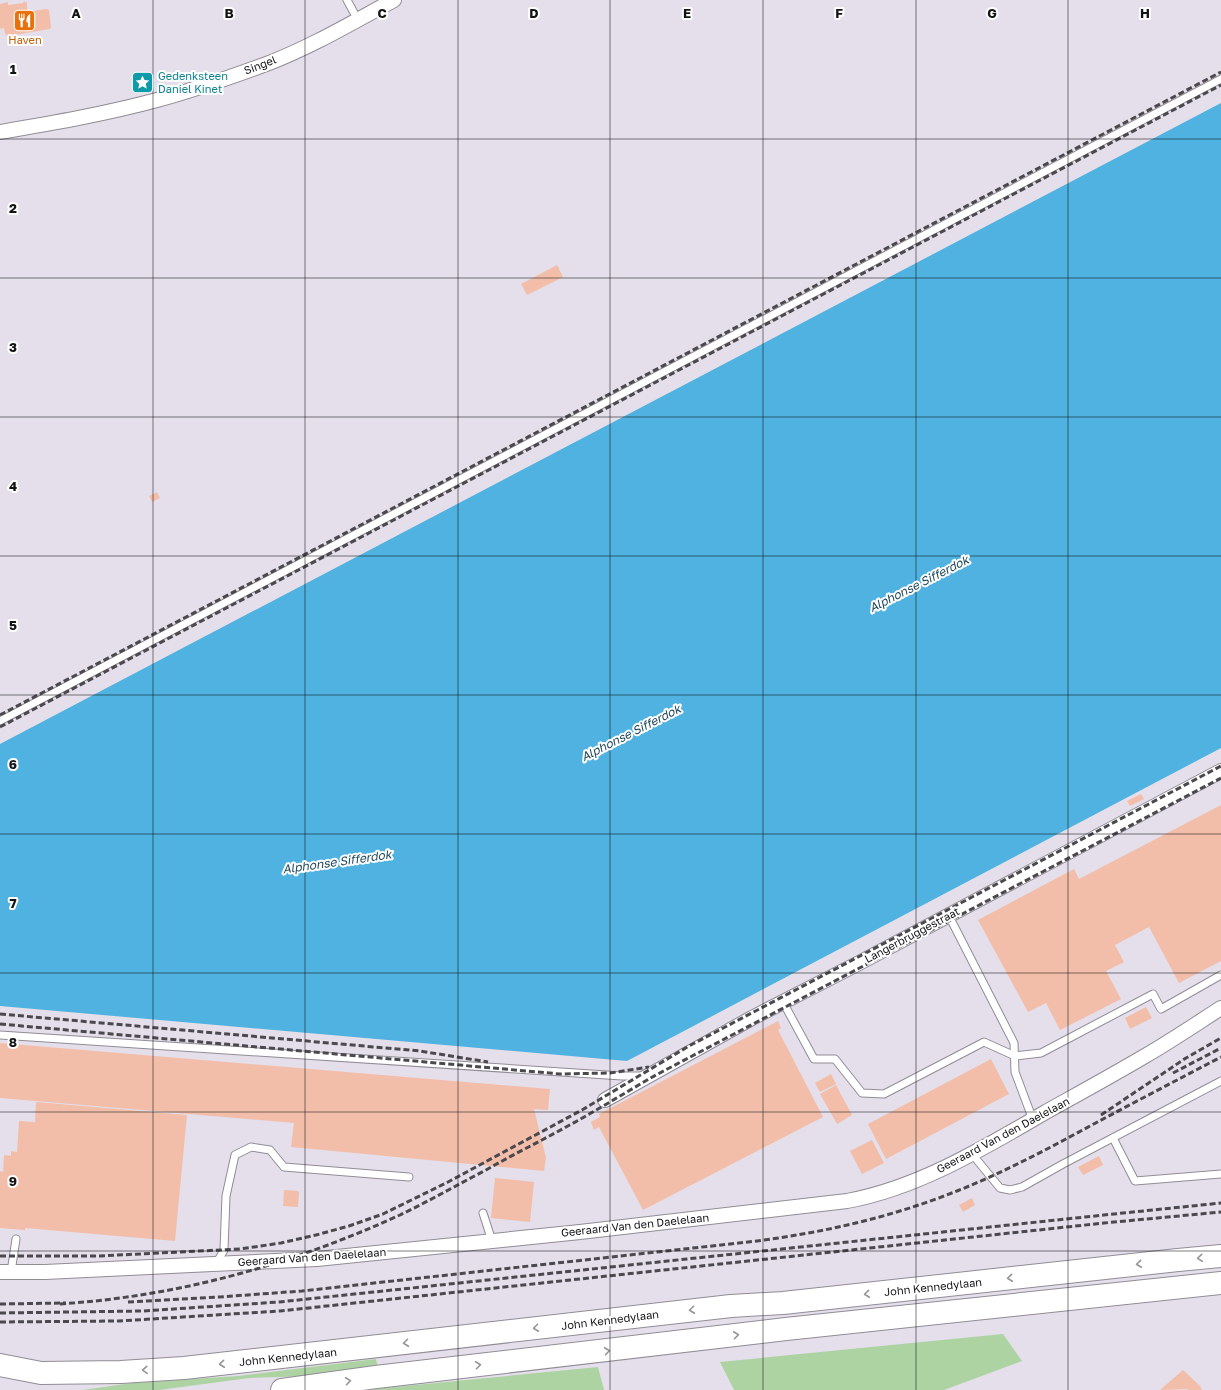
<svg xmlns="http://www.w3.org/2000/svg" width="1221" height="1390" font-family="'Golos Text',sans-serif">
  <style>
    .green { fill: #add3a3 }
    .water { fill: #4fb2e0 }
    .building { fill: #f3bea9 }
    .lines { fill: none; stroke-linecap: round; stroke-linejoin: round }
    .lane-casing { stroke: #918c96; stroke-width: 9 }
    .street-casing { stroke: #918c96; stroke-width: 16 }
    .highway-casing { stroke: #918c96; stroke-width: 24 }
    .lane { stroke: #fff; stroke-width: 7 }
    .street { stroke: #fff; stroke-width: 14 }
    .highway { stroke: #fff; stroke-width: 22 }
    .rail { stroke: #4b494e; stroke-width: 3; stroke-dasharray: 6 3; stroke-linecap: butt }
    .oneway { stroke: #959596 }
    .grid { fill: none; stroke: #141316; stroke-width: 1; stroke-opacity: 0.55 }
    .labels { text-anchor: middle; stroke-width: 4; stroke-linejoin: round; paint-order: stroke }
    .food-label { font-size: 11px; fill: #c56008; stroke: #fff }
    .street-label { font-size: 11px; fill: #141316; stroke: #fff }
    .culture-label { font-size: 11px; fill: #0d838f; stroke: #fff; text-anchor: start }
    .water-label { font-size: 12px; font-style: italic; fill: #1f495d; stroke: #fff }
    .grid-label { font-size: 13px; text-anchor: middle; font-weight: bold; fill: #141316; stroke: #fff; stroke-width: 4; stroke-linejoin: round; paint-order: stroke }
  </style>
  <rect width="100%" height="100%" fill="#e4dfea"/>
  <g class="green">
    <polygon points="1003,1334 1022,1361 944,1390 734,1390 720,1362"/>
    <polygon points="376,1359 378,1368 313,1376 249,1378 159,1390 83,1390 132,1383 238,1376"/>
    <polygon points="598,1367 604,1390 364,1390"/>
  </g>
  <polygon class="water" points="1221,103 1221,748 627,1061 0,1006 0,744"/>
  <g class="building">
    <polygon points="24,1 27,3 27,12 46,9 49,10 51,27 50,29 8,36 5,34 4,28 0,29 0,4 8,2 8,5 23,3"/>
    <polygon points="557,265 563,277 527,295 521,284"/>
    <polygon points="157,492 160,498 152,502 149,496"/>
    <polygon points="1141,794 1144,799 1130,806 1127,801"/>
    <polygon points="1221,805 1221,961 1179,983 1149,927 1115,945 1124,962 1106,971 1121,999 1060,1030 1046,1003 1028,1012 978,920 1074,869 1079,879"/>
    <polygon points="1146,1007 1152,1018 1130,1029 1125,1018"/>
    <polygon points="778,1021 781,1028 778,1030 823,1117 643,1210 599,1127 594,1130 591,1122 600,1117 599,1114"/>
    <polygon points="0,1043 550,1089 548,1110 534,1109 546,1158 544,1171 291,1147 294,1123 0,1098"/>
    <polygon points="991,1059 1009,1094 886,1159 868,1124"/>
    <polygon points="831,1074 836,1084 820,1092 815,1083"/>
    <polygon points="836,1085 852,1115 837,1124 820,1094"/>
    <polygon points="36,1102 187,1115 175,1241 25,1228 25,1230 0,1228 0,1171 3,1172 4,1155 11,1156 11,1151 17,1152 19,1121 35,1122"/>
    <polygon points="872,1140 884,1163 862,1174 850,1151"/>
    <polygon points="1099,1156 1103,1165 1083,1175 1078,1167"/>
    <polygon points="495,1178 534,1182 530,1222 491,1218"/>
    <polygon points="284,1190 298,1191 299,1193 298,1207 283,1206"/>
    <polygon points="972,1198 975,1205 963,1212 959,1205"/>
    <polygon points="1183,1370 1200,1386 1202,1390 1188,1390 1188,1389 1160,1390"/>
  </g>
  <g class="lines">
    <defs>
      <g id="lane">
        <polyline points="347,0 358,20"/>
        <polyline points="0,721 1221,79"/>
        <polyline points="949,916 1014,1043 1015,1072 1033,1120"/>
        <polyline points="783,1002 814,1059 835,1059 862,1093 884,1094 984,1042 1015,1056 1041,1053 1153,994 1161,1009 1221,975"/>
        <polyline points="0,1035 622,1076 641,1076"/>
        <polyline points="1113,1138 1135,1181 1221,1174"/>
        <polyline points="972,1154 1000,1188 1010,1190 1022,1187 1063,1164 1221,1081"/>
        <polyline points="483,1213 492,1241"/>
        <polyline points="216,1264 224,1250 226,1196 235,1155 251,1147 270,1150 284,1167 409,1177"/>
        <polyline points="11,1272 16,1239"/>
      </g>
      <g id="street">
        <path d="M0 132C53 123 105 114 157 100 194 90 234 76 269 63 313 46 353 22 394 0"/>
        <polyline points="605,1100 752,1018 859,963 1221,771"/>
        <path d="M0 1272H45L317 1259 580 1232 847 1201C918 1188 982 1149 1044 1113 1078 1094 1111 1076 1145 1056 1171 1041 1196 1024 1221 1008"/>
      </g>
      <g id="highway">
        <polyline points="0,1365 41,1373 121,1372 184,1368 731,1306 783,1303 1178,1260 1221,1256"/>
        <polyline points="282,1390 376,1377 786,1329 1221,1283"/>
      </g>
    </defs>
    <use href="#lane" class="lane-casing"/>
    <use href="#street" class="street-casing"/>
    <use href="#highway" class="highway-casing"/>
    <use href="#lane" class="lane"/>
    <use href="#street" class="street"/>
    <use href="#highway" class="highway"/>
    <g class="rail">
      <polyline points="0,715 1221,72"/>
      <polyline points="0,727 1221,85"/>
      <polyline points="0,1014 420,1051 488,1062"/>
      <polyline points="0,1024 560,1074 610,1073 649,1067"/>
      <polyline points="1173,1073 1221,1048"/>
      <polyline points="1101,1115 1186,1058 1221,1038"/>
      <polyline points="0,1256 99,1256 240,1249 281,1243 316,1235 349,1226 383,1214 448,1182 582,1110 689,1046 1221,766"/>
      <path d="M128 1302 219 1297 302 1291 757 1241C826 1232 892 1217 957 1191 1002 1173 1046 1150 1090 1126 1133 1103 1177 1080 1221 1057"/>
      <polyline points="0,1304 66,1303"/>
      <path d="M60 1304C180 1296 290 1265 400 1215 429 1201 457 1185 486 1170 512 1155 539 1142 566 1127 596 1111 626 1092 656 1075L1221 778"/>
      <polyline points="0,1313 143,1311 279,1302 1104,1215 1221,1203"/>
      <polyline points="0,1322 119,1321 280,1311 1104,1223 1221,1212"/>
    </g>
  </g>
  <defs><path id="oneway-chevron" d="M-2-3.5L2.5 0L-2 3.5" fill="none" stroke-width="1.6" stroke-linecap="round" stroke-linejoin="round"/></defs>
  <g class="oneway">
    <use href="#oneway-chevron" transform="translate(1200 1258) rotate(175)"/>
    <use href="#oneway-chevron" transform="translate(1139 1264) rotate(174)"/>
    <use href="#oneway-chevron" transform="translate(1010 1278) rotate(174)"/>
    <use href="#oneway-chevron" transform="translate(867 1294) rotate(174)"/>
    <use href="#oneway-chevron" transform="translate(692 1310) rotate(173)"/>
    <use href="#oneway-chevron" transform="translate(536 1328) rotate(173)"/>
    <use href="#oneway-chevron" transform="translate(736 1335) rotate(-7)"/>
    <use href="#oneway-chevron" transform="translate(406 1343) rotate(173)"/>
    <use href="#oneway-chevron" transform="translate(607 1351) rotate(-7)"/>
    <use href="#oneway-chevron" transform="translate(222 1364) rotate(174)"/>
    <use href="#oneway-chevron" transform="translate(478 1365) rotate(-7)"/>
    <use href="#oneway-chevron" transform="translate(145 1370) rotate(176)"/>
    <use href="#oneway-chevron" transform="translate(348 1381) rotate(-8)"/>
  </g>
  <path class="grid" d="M153 0V1390M305 0V1390M458 0V1390M610 0V1390M763 0V1390M916 0V1390M1068 0V1390M0 139H1221M0 278H1221M0 417H1221M0 556H1221M0 695H1221M0 834H1221M0 973H1221M0 1112H1221M0 1251H1221"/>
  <defs>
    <symbol id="restaurant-square" viewBox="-11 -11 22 22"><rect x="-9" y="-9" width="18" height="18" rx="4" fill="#e8710a" stroke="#fff"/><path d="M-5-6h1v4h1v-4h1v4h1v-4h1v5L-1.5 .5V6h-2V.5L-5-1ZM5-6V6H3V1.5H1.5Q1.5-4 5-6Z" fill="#fff"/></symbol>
    <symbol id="sight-square" viewBox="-11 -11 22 22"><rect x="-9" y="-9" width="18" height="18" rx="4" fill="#0f9aa8" stroke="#fff"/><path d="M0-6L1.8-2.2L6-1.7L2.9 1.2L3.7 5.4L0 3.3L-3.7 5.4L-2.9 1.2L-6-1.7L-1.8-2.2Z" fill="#fff"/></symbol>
  </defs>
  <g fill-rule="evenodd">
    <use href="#restaurant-square" x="12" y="8" width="25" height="25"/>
    <use href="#sight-square" x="130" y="70" width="25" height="25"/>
  </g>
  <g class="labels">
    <g class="food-label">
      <text x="25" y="44">Haven</text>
    </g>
    <g class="street-label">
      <text transform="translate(260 65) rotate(-21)" y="4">Singel</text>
      <text transform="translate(912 935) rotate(-28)" y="4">Langerbruggestraat</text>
      <text transform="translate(1003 1135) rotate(-28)" y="4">Geeraard Van den Daelelaan</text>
      <text transform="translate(635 1225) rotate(-6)" y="4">Geeraard Van den Daelelaan</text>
      <text transform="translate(312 1257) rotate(-4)" y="4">Geeraard Van den Daelelaan</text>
      <text transform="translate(933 1287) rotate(-6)" y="4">John Kennedylaan</text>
      <text transform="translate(610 1320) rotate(-7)" y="4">John Kennedylaan</text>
      <text transform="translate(288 1357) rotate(-6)" y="4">John Kennedylaan</text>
    </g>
    <g class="culture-label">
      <text x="158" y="80">Gedenksteen<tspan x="158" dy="13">Daniel Kinet</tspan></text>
    </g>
    <g class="water-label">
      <text transform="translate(919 584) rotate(-27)" y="4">Alphonse Sifferdok</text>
      <text transform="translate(631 733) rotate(-27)" y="4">Alphonse Sifferdok</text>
      <text transform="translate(337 862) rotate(-8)" y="4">Alphonse Sifferdok</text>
    </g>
  </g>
  <g class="grid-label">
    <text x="76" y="18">A</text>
    <text x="229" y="18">B</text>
    <text x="382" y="18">C</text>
    <text x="534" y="18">D</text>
    <text x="687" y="18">E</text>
    <text x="839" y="18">F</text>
    <text x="992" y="18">G</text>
    <text x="1145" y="18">H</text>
    <text x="13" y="74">1</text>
    <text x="13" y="213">2</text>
    <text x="13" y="352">3</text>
    <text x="13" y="491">4</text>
    <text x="13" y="630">5</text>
    <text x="13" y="769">6</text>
    <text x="13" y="908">7</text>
    <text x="13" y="1047">8</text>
    <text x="13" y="1186">9</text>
  </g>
</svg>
